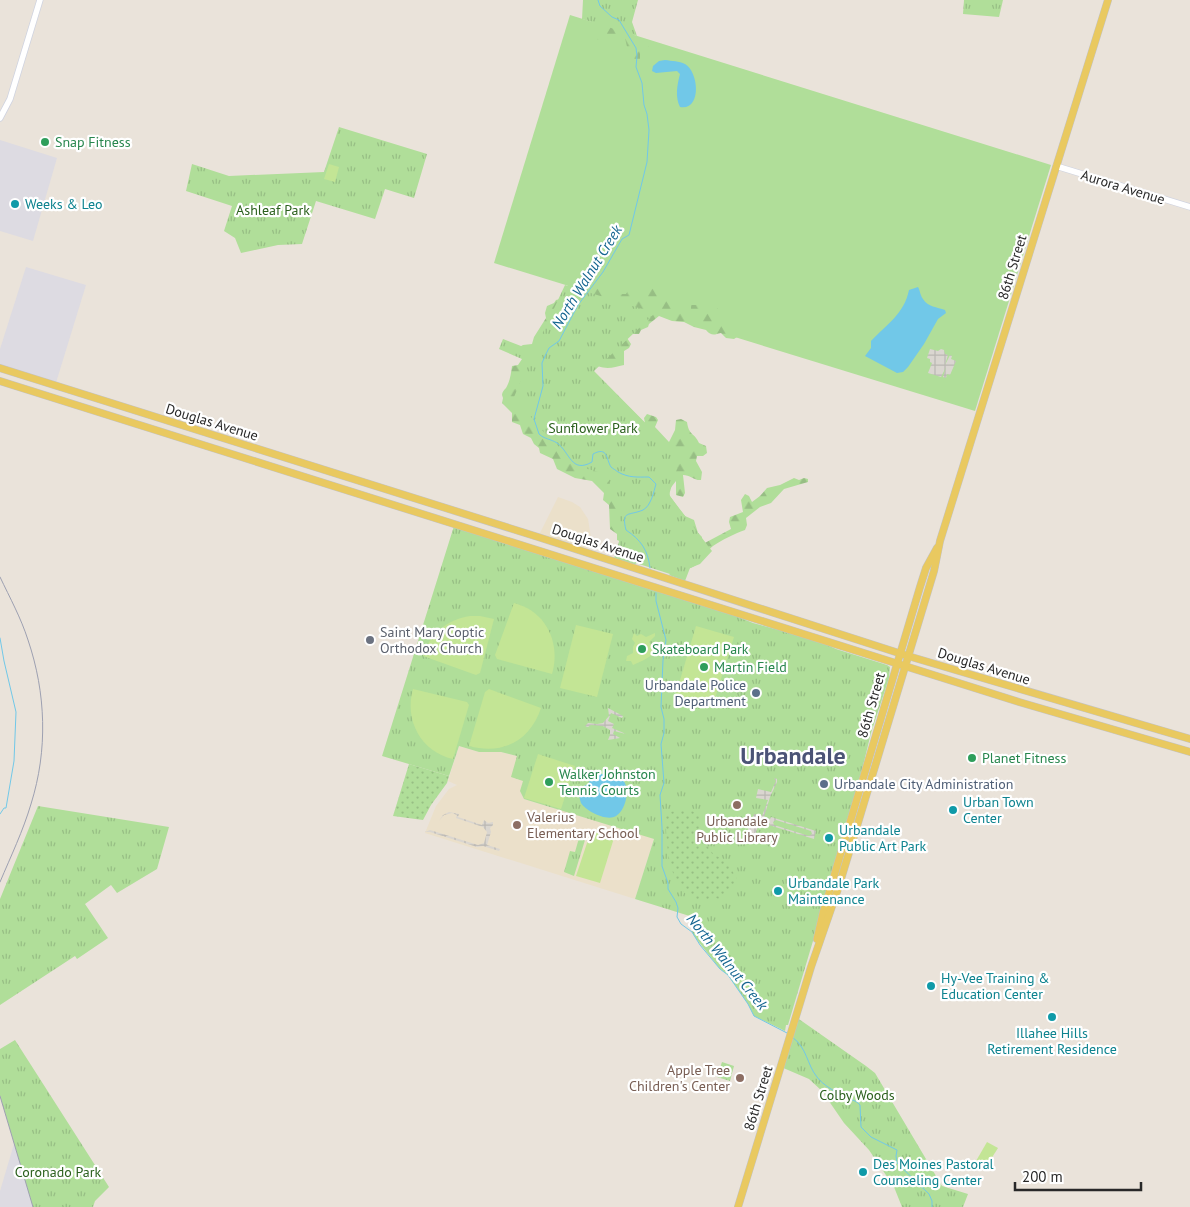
<svg xmlns="http://www.w3.org/2000/svg" width="1190" height="1207" font-family="'PT Sans',sans-serif">
  <style>
    .industrial { fill: #dddbe2 }
    .education { fill: #ebe0ca }
    .grass { fill: #b0de99 }
    .forest { fill: url(#forest-firs) }
    .park { fill: url(#park-tufts) }
    .garden { fill: url(#garden-dots) }
    .pitch { fill: #c3e595 }
    .plaza { fill: url(#plaza-grid); fill-rule: evenodd }
    .water { fill: #71c8e8 }
    .lines { fill: none; stroke-linecap: round; stroke-linejoin: round }
    .stream { stroke: #71c8e8; stroke-width: 1 }
    .minor-casing { stroke: #cfd3e0; stroke-width: 7 }
    .major-casing { stroke: #c3c3c3; stroke-width: 8 }
    .minor { stroke: #fff; stroke-width: 5.5 }
    .major { stroke: #e9c960; stroke-width: 7 }
    .rail { stroke: #9da0b1; stroke-width: 1 }
    .leisure-dot { fill: #2e9e5b; stroke: #fff; stroke-width: 2 }
    .culture-dot { fill: #0f9aa8; stroke: #fff; stroke-width: 2 }
    .worship-dot { fill: #6b7280; stroke: #fff; stroke-width: 2 }
    .service-dot { fill: #5c6f8a; stroke: #fff; stroke-width: 2 }
    .education-dot { fill: #8d6e63; stroke: #fff; stroke-width: 2 }
    .labels { text-anchor: middle; stroke-width: 4.5; stroke-linejoin: round; paint-order: stroke }
    .leisure-label { font-size: 14px; fill: #27864d; stroke: #fff; text-anchor: start }
    .street-label { font-size: 14px; fill: #282828; stroke: #fff }
    .culture-label { font-size: 14px; fill: #0d838f; stroke: #fff; text-anchor: start }
    .park-label { font-size: 14px; fill: #2b601d; stroke: #fff }
    .worship-label { font-size: 14px; fill: #5b616d; stroke: #fff; text-anchor: start }
    .service-label { font-size: 14px; fill: #4e5e75; stroke: #fff; text-anchor: end }
    .education-label { font-size: 14px; fill: #785e54; stroke: #fff; text-anchor: start }
    .water-label { font-size: 15px; font-style: italic; fill: #146590; stroke: #fff }
    .town-label { font-size: 24px; font-weight: bold; fill: #4b5376; stroke: #fff }
  </style>
  <defs>
    <pattern id="forest-firs" width="22" height="20" patternUnits="userSpaceOnUse" patternTransform="scale(1.25)"><rect width="22" height="20" fill="#b0de99"/><path d="M5 1l3.5 6h-7zM16 11l3.5 6h-7z" fill="#97be84"/></pattern>
    <pattern id="park-tufts" width="24" height="20" patternUnits="userSpaceOnUse" patternTransform="scale(1.25)"><rect width="24" height="20" fill="#b0de99"/><path d="M3 7l-1-3M5 7V3M7 7l1-3M15 17l-1-3M17 17v-4M19 17l1-3" fill="none" stroke="#97be84"/></pattern>
    <pattern id="garden-dots" width="8" height="8" patternUnits="userSpaceOnUse" patternTransform="scale(1.25)"><rect width="8" height="8" fill="#b0de99"/><path d="M2 2h.1M6 6h.1" fill="none" stroke="#97be84" stroke-width="1.8" stroke-linecap="round"/></pattern>
    <pattern id="plaza-grid" width="8" height="8" patternUnits="userSpaceOnUse" patternTransform="scale(1.25)"><rect width="8" height="8" fill="#dad6d0"/><path d="M0 4h8M4 0v8" fill="none" stroke="#bbb8b3"/></pattern>
  </defs>
  <rect width="100%" height="100%" fill="#eae3da"/>
  <g class="industrial">
    <polygon points="0,140 57,158 33,241 0,231"/>
    <polygon points="26,267 86,285 55,386 0,368 0,349"/>
    <polygon points="14,1144 33,1207 0,1207 0,1191"/>
  </g>
  <g class="education">
    <polygon points="558,497 572,502 580,507 588,519 591,538 587,550 539,535"/>
    <polygon points="459,746 479,752 501,752 517,756 523,781 654,839 635,899 425,833 436,806 449,789 457,785 448,781"/>
  </g>
  <polygon class="grass" points="570,15 1051,165 975,411 494,263"/>
  <g class="forest">
    <polygon points="593,22 629,28 637,41 642,41 649,47 645,52 640,52 640,65 634,65 634,58 629,55 625,38 620,35 610,44 597,39 592,35"/>
    <path d="M592 273 597 274 593 285 602 289 610 288 621 294H626L630 287 636 286H643L648 292 651 286 659 285 661 288V297L669 303 688 312 691 311V305H699L701 309 717 308 720 313 713 318 724 327 733 326 737 327V337L734 339 726 338 721 333C714 335 711 336 706 330L694 327 684 322 672 321 659 316 649 324 648 327 641 330 639 334H631L627 338 631 344 629 348 624 351V365C614 367 608 370 598 366L592 370 645 423 644 418 647 414 656 417 658 420 655 427 669 442 675 430 676 420 681 419 687 422C689 436 694 432 699 443L706 446 707 453 703 456H697L696 461 702 472 701 480C695 481 690 475 683 475L685 493 683 497 676 495V481L669 490 670 496 680 510 685 516 694 520 698 533 702 537 701 545 731 529 729 522 730 517 743 512 741 500 745 494 749 496 752 502 760 496 767 488 780 485 794 478 799 480 804 478 808 479V482L784 489 771 503 760 507 746 518 747 525 745 530C734 534 722 540 713 546 703 554 700 567 687 569L617 540V534L610 529 609 505 603 500 604 493 592 481 575 478 557 469 553 459 540 453 539 448 534 444 531 438 523 434 520 425 512 422V413L502 403 503 398 502 395C502 392 504 390 506 388 510 381 511 374 512 366L518 365 522 359 516 349 523 345 532 344 534 337 546 318 545 313 547 306 554 303 556 300 560 299 567 288 569 279 580 277 584 280 587 279Z"/>
  </g>
  <g class="park">
    <polygon points="583,0 638,0 632,22 637,36 582,19"/>
    <polygon points="964,0 1003,0 999,17 963,14"/>
    <polygon points="339,127 427,154 414,198 385,189 375,219 316,201 302,244 278,245 241,253 235,238 224,231 232,206 186,191 192,164 229,176 324,172"/>
    <polygon points="565,285 655,313 594,371 680,458 669,495 712,551 700,564 690,568 685,581 669,575 670,574 636,563 635,565 614,559 622,531 617,499 605,474 571,464 514,397 529,362 499,349 503,339 534,351"/>
    <polygon points="454,526 731,614 753,623 817,640 836,649 887,665 890,667 889,678 871,733 854,803 788,1025 786,1025 785,1031 754,1016 748,1004 728,975 720,969 694,936 692,932 696,918 635,899 654,839 524,799 520,791 523,781 511,777 517,756 501,752 479,752 459,746 449,776 382,756"/>
    <polygon points="38,806 169,827 157,869 117,893 111,885 85,904 108,938 77,959 75,956 0,1005 0,899"/>
    <polygon points="579,838 585,840 574,876 564,872 570,851 575,852"/>
    <polygon points="796,1017 866,1066 875,1073 942,1186 968,1194 963,1207 902,1207 894,1187 869,1150 844,1123 822,1091 809,1079 781,1067"/>
    <polygon points="15,1040 109,1187 95,1201 93,1207 33,1207 0,1096 0,1049"/>
    <polygon points="722,1062 734,1066 730,1081 717,1077"/>
  </g>
  <g class="garden">
    <polygon points="409,764 449,776 447,783 431,805 423,820 393,816"/>
    <path d="M690 810 702 816 700 828 703 840 714 855 726 860 737 879 734 889 721 900 714 897C669 914 665 841 666 812Z"/>
  </g>
  <g class="pitch">
    <polygon points="329,164 339,167 335,182 324,179"/>
    <path d="M514 603C546 611 561 643 552 674L497 659 495 655Z"/>
    <path d="M470 616H480L494 619 480 673 476 675 423 656C429 634 448 619 470 616Z"/>
    <polygon points="576,625 613,634 597,697 560,688"/>
    <polygon points="696,626 734,637 712,708 675,697"/>
    <polygon points="634,633 637,636 641,634 646,637 655,633 655,636 649,642 652,646 652,655 644,660 633,665 631,661 626,661 627,656 633,653 633,647 635,643 632,639"/>
    <path d="M413 689 467 702 469 705 453 759C421 752 404 720 413 689Z"/>
    <path d="M489 689 541 708C530 741 503 755 469 746L485 692Z"/>
    <polygon points="538,754 575,766 561,809 524,798"/>
    <polygon points="591,831 614,838 600,883 576,876"/>
    <polygon points="987,1142 998,1148 986,1167 976,1161"/>
  </g>
  <g class="plaza">
    <polygon points="930,349 938,351 941,349 944,350 945,354 948,355 945,365 950,355 952,356 951,359 956,361 950,375 947,374 946,378 943,377 946,367 941,377 928,373 932,363 930,362 930,359 927,358"/>
    <polygon points="608,708 623,716 622,718 611,713 608,721 614,724 612,728 626,734 614,731 613,734 620,738 608,740 610,735 610,730 603,726 591,725 588,727 585,726 588,723 597,724 603,723 609,716"/>
    <path d="M774 778 777 779V782L770 797 764 817 770 819 771 817 816 831 814 839 769 825 770 823 763 821 757 829 753 842H748L753 840V837H751L742 841 729 837 728 830 730 837 742 840 750 836 748 828 751 818H753L754 814 762 816 768 800 756 798 758 789 771 792 776 781ZM776 820 811 831 812 834 809 836 774 825 773 822Z"/>
    <polygon points="449,812 459,814 458,817 482,825 484,820 488,823 493,822 493,825 490,828 491,832 487,845 500,849 499,851 483,846 477,847 430,832 425,832 430,830 478,845 484,843 487,832 483,827 456,818 457,815 452,813 444,815 439,821 443,815"/>
  </g>
  <g class="water">
    <path d="M665 60C672 61 679 61 685 64 699 72 702 111 680 107 675 97 677 85 680 74L677 71 656 73 652 71 653 66 659 61Z"/>
    <path d="M918 287C920 290 920 295 923 299 928 307 937 307 945 310L946 313 938 319 924 344 908 367 903 372 897 373 865 356 871 348V341C887 324 904 314 909 290Z"/>
    <path d="M594 773C601 775 610 773 617 776 633 781 627 810 616 816 607 822 586 811 581 803 579 798 579 793 580 788L588 784Z"/>
  </g>
  <g class="lines">
    <g class="stream">
      <path d="M598 0 600 6 612 17 619 20 636 48 637 56 636 67 642 83 644 105 647 114 649 130 647 162 629 235 622 239 603 272 578 305 559 341 549 348 545 356 542 363 543 386 534 419 539 434C544 439 551 439 557 443 570 452 571 474 592 462L593 454C608 446 606 459 611 467 612 468 617 471 618 472 629 478 637 477 649 477L656 484C654 491 651 506 643 510 629 516 621 510 626 530 641 540 648 550 650 568"/>
      <polyline points="656,593 656,601 666,640 663,660 661,707 664,719 664,733 661,744 664,783 660,795 662,827 662,866 668,883 668,889 676,902 678,908 677,917 681,924 692,932 700,945 720,969 728,975 748,1004 754,1016 787,1033"/>
      <polyline points="0,638 4,661 16,712 14,761 6,808 4,808 0,814"/>
      <path d="M792 1037C807 1047 807 1065 817 1077 823 1085 834 1091 843 1096 849 1100 855 1099 860 1105L861 1127 871 1137 897 1150 896 1156 897 1163 929 1194 932 1201V1207"/>
    </g>
    <defs>
      <g id="minor">
        <polyline points="0,118 10,99 40,0"/>
        <polyline points="1056,166 1190,207"/>
      </g>
      <g id="major">
        <polyline points="0,368 538,537 908,656 1190,739"/>
        <polyline points="0,381 1019,702 1190,752"/>
        <polyline points="817,939 823,913 920,587 926,568 937,548"/>
        <polyline points="738,1207 811,967 838,889 934,571 940,541 1108,0"/>
      </g>
    </defs>
    <use href="#minor" class="minor-casing"/>
    <use href="#major" class="major-casing"/>
    <use href="#minor" class="minor"/>
    <use href="#major" class="major"/>
    <g class="rail">
      <path d="M0 577C10 598 21 618 28 640 46 693 48 750 31 804 23 831 11 856 0 882"/>
      <polyline points="0,1096 33,1207"/>
    </g>
  </g>
  <g class="leisure-dot">
    <circle cx="45" cy="142" r="5"/>
    <circle cx="642" cy="649" r="5"/>
    <circle cx="704" cy="667" r="5"/>
    <circle cx="972" cy="758" r="5"/>
    <circle cx="549" cy="782" r="5"/>
  </g>
  <g class="culture-dot">
    <circle cx="15" cy="204" r="5"/>
    <circle cx="953" cy="810" r="5"/>
    <circle cx="829" cy="838" r="5"/>
    <circle cx="778" cy="891" r="5"/>
    <circle cx="931" cy="986" r="5"/>
    <circle cx="1052" cy="1017" r="5"/>
    <circle cx="863" cy="1172" r="5"/>
  </g>
  <circle class="worship-dot" cx="370" cy="640" r="5"/>
  <g class="service-dot">
    <circle cx="756" cy="693" r="5"/>
    <circle cx="824" cy="784" r="5"/>
  </g>
  <g class="education-dot">
    <circle cx="737" cy="805" r="5"/>
    <circle cx="517" cy="825" r="5"/>
    <circle cx="740" cy="1078" r="5"/>
  </g>
  <g class="labels">
    <g class="leisure-label">
      <text x="55" y="147">Snap Fitness</text>
      <text x="652" y="654">Skateboard Park</text>
      <text x="714" y="672">Martin Field</text>
      <text x="982" y="763">Planet Fitness</text>
      <text x="559" y="779">Walker Johnston<tspan x="559" dy="16">Tennis Courts</tspan></text>
    </g>
    <g class="street-label">
      <text transform="translate(1123 187) rotate(17)" y="5">Aurora Avenue</text>
      <text transform="translate(1012 267) rotate(-73)" y="5">86th Street</text>
      <text transform="translate(212 422) rotate(17)" y="5">Douglas Avenue</text>
      <text transform="translate(598 543) rotate(18)" y="5">Douglas Avenue</text>
      <text transform="translate(984 666) rotate(17)" y="5">Douglas Avenue</text>
      <text transform="translate(871 705) rotate(-74)" y="5">86th Street</text>
      <text transform="translate(758 1098) rotate(-73)" y="5">86th Street</text>
    </g>
    <g class="culture-label">
      <text x="25" y="209">Weeks &amp; Leo</text>
      <text x="963" y="807">Urban Town<tspan x="963" dy="16">Center</tspan></text>
      <text x="839" y="835">Urbandale<tspan x="839" dy="16">Public Art Park</tspan></text>
      <text x="788" y="888">Urbandale Park<tspan x="788" dy="16">Maintenance</tspan></text>
      <text x="941" y="983">Hy-Vee Training &amp;<tspan x="941" dy="16">Education Center</tspan></text>
      <text x="1052" y="1038" text-anchor="middle">Illahee Hills<tspan x="1052" dy="16">Retirement Residence</tspan></text>
      <text x="873" y="1169">Des Moines Pastoral<tspan x="873" dy="16">Counseling Center</tspan></text>
    </g>
    <g class="park-label">
      <text x="273" y="215">Ashleaf Park</text>
      <text x="593" y="433">Sunflower Park</text>
      <text x="857" y="1100">Colby Woods</text>
      <text x="58" y="1177">Coronado Park</text>
    </g>
    <g class="worship-label">
      <text x="380" y="637">Saint Mary Coptic<tspan x="380" dy="16">Orthodox Church</tspan></text>
    </g>
    <g class="service-label">
      <text x="746" y="690">Urbandale Police<tspan x="746" dy="16">Department</tspan></text>
      <text x="834" y="789" text-anchor="start">Urbandale City Administration</text>
    </g>
    <g class="education-label">
      <text x="527" y="822">Valerius<tspan x="527" dy="16">Elementary School</tspan></text>
      <text x="737" y="826" text-anchor="middle">Urbandale<tspan x="737" dy="16">Public Library</tspan></text>
      <text x="730" y="1075" text-anchor="end">Apple Tree<tspan x="730" dy="16">Children's Center</tspan></text>
    </g>
    <g class="water-label">
      <text transform="translate(587 277) rotate(-58)" y="5">North Walnut Creek</text>
      <text transform="translate(727 962) rotate(51)" y="5">North Walnut Creek</text>
    </g>
    <g class="town-label">
      <text x="793" y="764">Urbandale</text>
    </g>
  </g>
  <path d="M1015 1182v8h126v-8" fill="none" stroke="#282828" stroke-width="2.5"/>
  <text x="1022" y="1182" font-size="15" fill="#282828" stroke="#ffffff" stroke-width="4" paint-order="stroke">200 m</text>
</svg>
